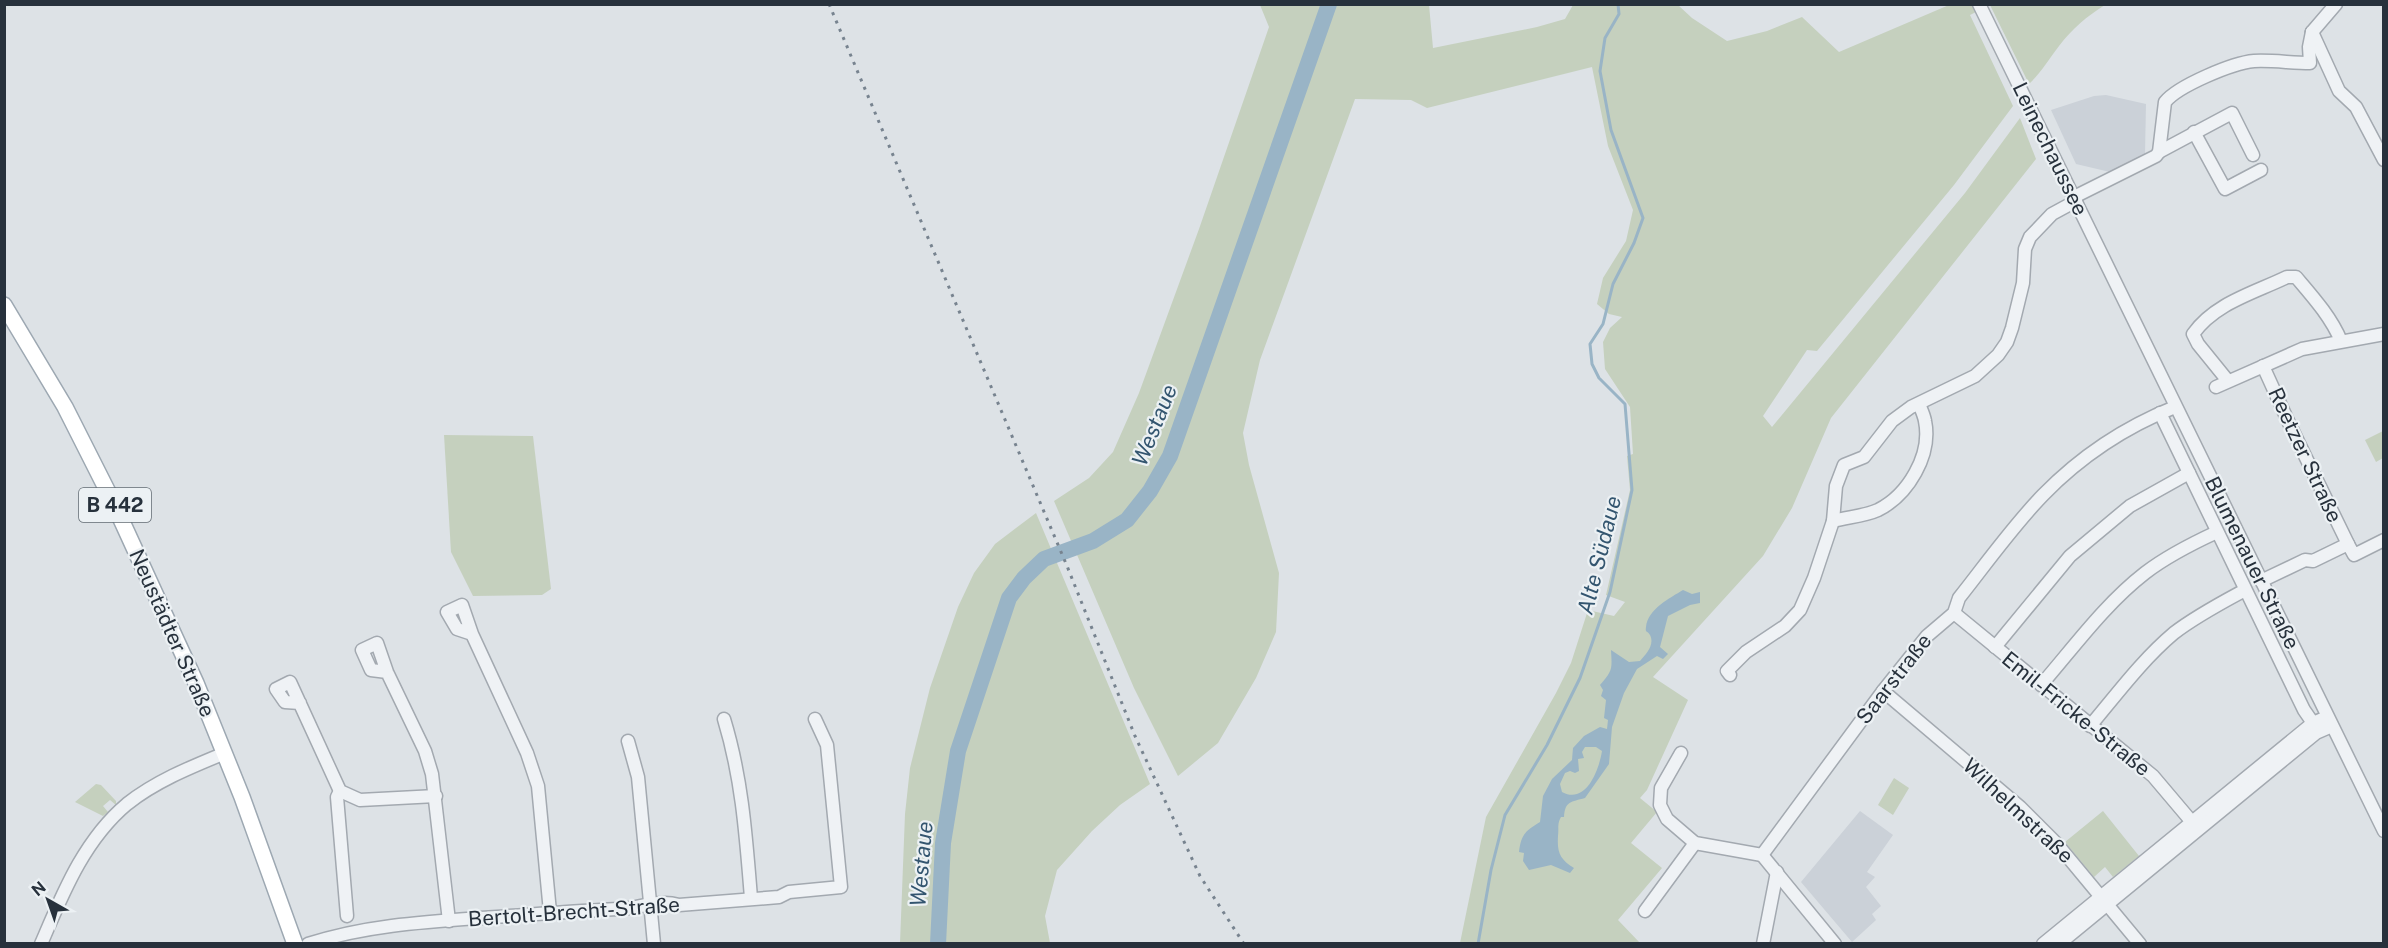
<svg xmlns="http://www.w3.org/2000/svg" width="2388" height="948" font-family="'Public Sans',sans-serif">
  <style>
    .built { fill: #cbd1d8 }
    .green { fill: #c5d0be }
    .water { fill: #99b4c6; fill-rule: evenodd }
    .lines { fill: none; stroke-linecap: round; stroke-linejoin: round }
    .stream { stroke: #99b4c6; stroke-width: 3 }
    .river { stroke: #99b4c6; stroke-width: 16 }
    .minor-casing { stroke: #a3a9b0; stroke-width: 15 }
    .major-casing { stroke: #9da8b2; stroke-width: 18 }
    .minor { stroke: #eff2f5; stroke-width: 12 }
    .major { stroke: #fff; stroke-width: 15 }
    .rail { stroke: #77838f; stroke-width: 3; stroke-dasharray: 3 6; stroke-linecap: butt }
    .labels { text-anchor: middle; stroke-width: 4.5; stroke-linejoin: round; paint-order: stroke }
    .shield { fill: #ecf1f4; stroke: #626b73; stroke-width: 1.5 }
    .shield-label { font-size: 20px; font-weight: bold; fill: #27313c }
    .street-label { font-size: 21px; fill: #27313c; stroke: #ecf1f4 }
    .water-label { font-size: 22px; font-style: italic; fill: #33556f; stroke: #ecf1f4 }
  </style>
  <rect width="100%" height="100%" fill="#dde2e6"/>
  <g class="built">
    <polygon points="2106,95 2146,104 2145,154 2110,172 2076,164 2051,110 2094,96"/>
    <polygon points="1860,811 1893,835 1867,872 1875,877 1866,887 1881,906 1872,914 1876,920 1852,942 1801,882"/>
  </g>
  <g class="green">
    <path d="M1260 5H1429L1433 48 1537 27 1565 19 1573 5H1678L1692 18 1727 41 1767 31 1802 17 1839 52 1949 5H2105C2087 16 2072 29 2059 46 2049 59 2041 73 2029 84L1990 5 1970 15 2013 106 1954 185 1817 351 1807 350 1763 416 1772 427 1965 193 2020 118 2036 159 1831 418 1792 508 1763 556 1653 677 1688 700 1647 790 1640 798 1657 812 1631 843 1662 868 1618 920 1640 943H1460L1486 817 1556 693 1571 663 1588 610 1614 616 1625 602 1606 595 1630 490 1627 456 1633 454 1630 407 1605 369 1603 342 1610 328 1622 317 1609 314 1597 304 1603 278 1626 241 1633 210 1608 146 1592 67 1427 108 1411 100 1355 99 1260 360 1243 433 1249 465 1279 573 1276 632 1256 678 1218 743 1178 776 1134 688 1054 501 1089 478 1113 452 1139 393 1199 229 1269 27Z"/>
    <polygon points="2383,431 2383,458 2376,462 2365,440"/>
    <polygon points="444,435 533,436 551,589 542,595 473,596 451,552"/>
    <polygon points="1036,513 1150,784 1120,805 1092,831 1057,870 1045,916 1050,943 900,943 905,814 910,768 930,688 958,607 974,573 995,544"/>
    <polygon points="1894,778 1909,788 1893,815 1878,805"/>
    <polygon points="96,784 101,785 116,801 116,805 110,800 103,806 108,812 103,816 75,802"/>
    <polygon points="2103,811 2139,856 2113,877 2105,867 2094,877 2065,842"/>
  </g>
  <path class="water" d="M1683 590 1692 594 1700 592V603L1690 605 1668 616 1660 647 1668 654 1663 659 1657 656 1637 669 1624 693 1612 727 1609 764 1585 798C1571 802 1565 801 1564 817H1561C1557 824 1559 828 1558 836 1557 853 1560 859 1574 868L1570 873 1551 865 1529 870 1523 861 1524 853 1519 852C1521 835 1525 831 1540 822L1543 796 1552 779 1572 760 1573 748 1584 736 1600 727 1607 729 1608 720 1604 718 1606 700 1601 696 1603 690 1600 685C1613 670 1612 669 1611 650L1629 662 1640 661C1646 654 1655 645 1650 635 1647 630 1645 633 1646 627 1648 609 1670 598 1683 590ZM1585 747H1596L1602 751C1599 770 1586 805 1562 792L1560 784 1565 773 1570 771 1575 773 1579 771 1578 759 1584 758 1582 752Z"/>
  <g class="lines">
    <polyline class="stream" points="1478,944 1491,870 1505,815 1547,745 1580,678 1610,592 1632,490 1625,404 1599,378 1592,364 1590,344 1603,324 1613,284 1634,243 1643,218 1611,130 1600,71 1605,38 1619,14 1618,4"/>
    <polyline class="river" points="938,944 943,843 958,751 1009,598 1024,578 1044,559 1093,541 1127,520 1150,491 1170,456 1329,4"/>
    <defs>
      <g id="minor">
        <polyline points="1979,4 2384,831"/>
        <polyline points="2312,32 2339,91 2356,107 2384,160"/>
        <polyline points="2312,32 2336,4"/>
        <polyline points="2194,132 2225,189 2261,170"/>
        <polyline points="2159,152 2232,113 2253,155"/>
        <path d="M2074 197 2156 156 2159 152 2165 102C2178 86 2232 63 2254 61 2272 60 2292 63 2310 63L2309 47 2312 32"/>
        <polyline points="2263,366 2288,421 2348,544"/>
        <path d="M2228 381 2198 344 2193 334C2215 303 2254 293 2287 277H2296C2313 297 2331 317 2341 341"/>
        <polyline points="2216,387 2302,349 2384,334"/>
        <polyline points="2160,413 2304,710 2313,723"/>
        <path d="M1833 521C1848 517 1865 516 1878 510 1908 495 1932 455 1925 421 1924 415 1921 409 1919 404"/>
        <polyline points="2261,581 2305,560 2313,561 2348,544 2354,555 2384,540"/>
        <polyline points="1954,613 2153,776 2197,828"/>
        <polyline points="472,634 457,629 447,612 462,605 472,634 527,753 538,786 550,912"/>
        <polyline points="1995,647 2070,556 2130,506 2189,473"/>
        <polyline points="387,672 371,670 362,650 377,643 387,672 425,751 432,774 449,921"/>
        <polyline points="1730,675 1727,671 1746,652 1785,626 1800,610 1814,578 1833,521 1836,486 1844,465 1864,457 1892,421 1911,407 1975,376 1998,355 2007,342 2012,328 2023,283 2025,249 2030,237 2052,214 2076,201"/>
        <path d="M2041 685C2074 647 2105 604 2145 573 2167 556 2191 544 2217 532"/>
        <polyline points="1883,691 2020,807 2057,844 2140,944"/>
        <polyline points="300,703 285,702 276,689 290,682 340,791 360,800 436,796"/>
        <path d="M724 719C742 778 746 836 751 898"/>
        <path d="M2090 726C2117 694 2142 660 2174 633 2196 616 2221 603 2245 590"/>
        <polyline points="628,741 638,777 654,944"/>
        <polyline points="1681,753 1661,788 1660,805 1667,819 1695,843 1762,855"/>
        <polyline points="340,791 337,797 347,916"/>
        <path d="M1762 855 1883 691 1927 636 1954 613 1959 598C1986 564 2012 527 2043 495 2080 457 2125 427 2175 407"/>
        <polyline points="1762,855 1835,944"/>
        <polyline points="1645,911 1695,843"/>
        <path d="M41 944C63 893 84 840 127 804 156 781 191 767 225 753"/>
        <path d="M308 944C363 926 422 922 479 918 527 915 573 911 621 909 641 908 658 899 679 905L779 897 789 892 841 887 827 745 815 719"/>
        <polyline points="1763,944 1777,872"/>
        <polyline points="2043,944 2313,723 2327,717"/>
        <polyline points="2059,944 2316,733 2332,726"/>
      </g>
      <polyline id="major" points="4,305 65,407 114,504 196,683 242,797 295,944"/>
    </defs>
    <use href="#minor" class="minor-casing"/>
    <use href="#major" class="major-casing"/>
    <use href="#minor" class="minor"/>
    <use href="#major" class="major"/>
    <polyline class="rail" points="829,4 1067,566 1135,736 1200,876 1244,944"/>
  </g>
  <g class="labels">
    <rect class="shield" x="79" y="488" width="72" height="34" rx="4.5"/>
    <g class="shield-label">
      <text x="115" y="512">B 442</text>
    </g>
    <g class="street-label">
      <text transform="translate(2050 149) rotate(64)" y="7">Leinechaussee</text>
      <text transform="translate(2305 455) rotate(65)" y="7">Reetzer Straße</text>
      <text transform="translate(2252 563) rotate(64)" y="7">Blumenauer Straße</text>
      <text transform="translate(172 633) rotate(66)" y="7">Neustädter Straße</text>
      <text transform="translate(1894 679) rotate(-52)" y="7">Saarstraße</text>
      <text transform="translate(2076 714) rotate(39)" y="7">Emil-Fricke-Straße</text>
      <text transform="translate(2018 811) rotate(43)" y="7">Wilhelmstraße</text>
      <text transform="translate(574 912) rotate(-4)" y="7">Bertolt-Brecht-Straße</text>
    </g>
    <g class="water-label">
      <text transform="translate(1154 425) rotate(-68)" y="8">Westaue</text>
      <text transform="translate(1599 555) rotate(-76)" y="8">Alte Südaue</text>
      <text transform="translate(921 864) rotate(-85)" y="8">Westaue</text>
    </g>
  </g>
  <rect width="2388" height="948" fill="none" stroke="#27313c" stroke-width="12"/>
  <g transform="translate(48 900) rotate(320)" stroke="#ecf1f4" stroke-width="4.5" paint-order="stroke">
  <path d="M0-4.5L10 22L0 15L-10 22Z" fill="#27313c"/>
  <text y="-9" font-size="16" font-weight="bold" text-anchor="middle" fill="#27313c">N</text>
  </g>
</svg>
